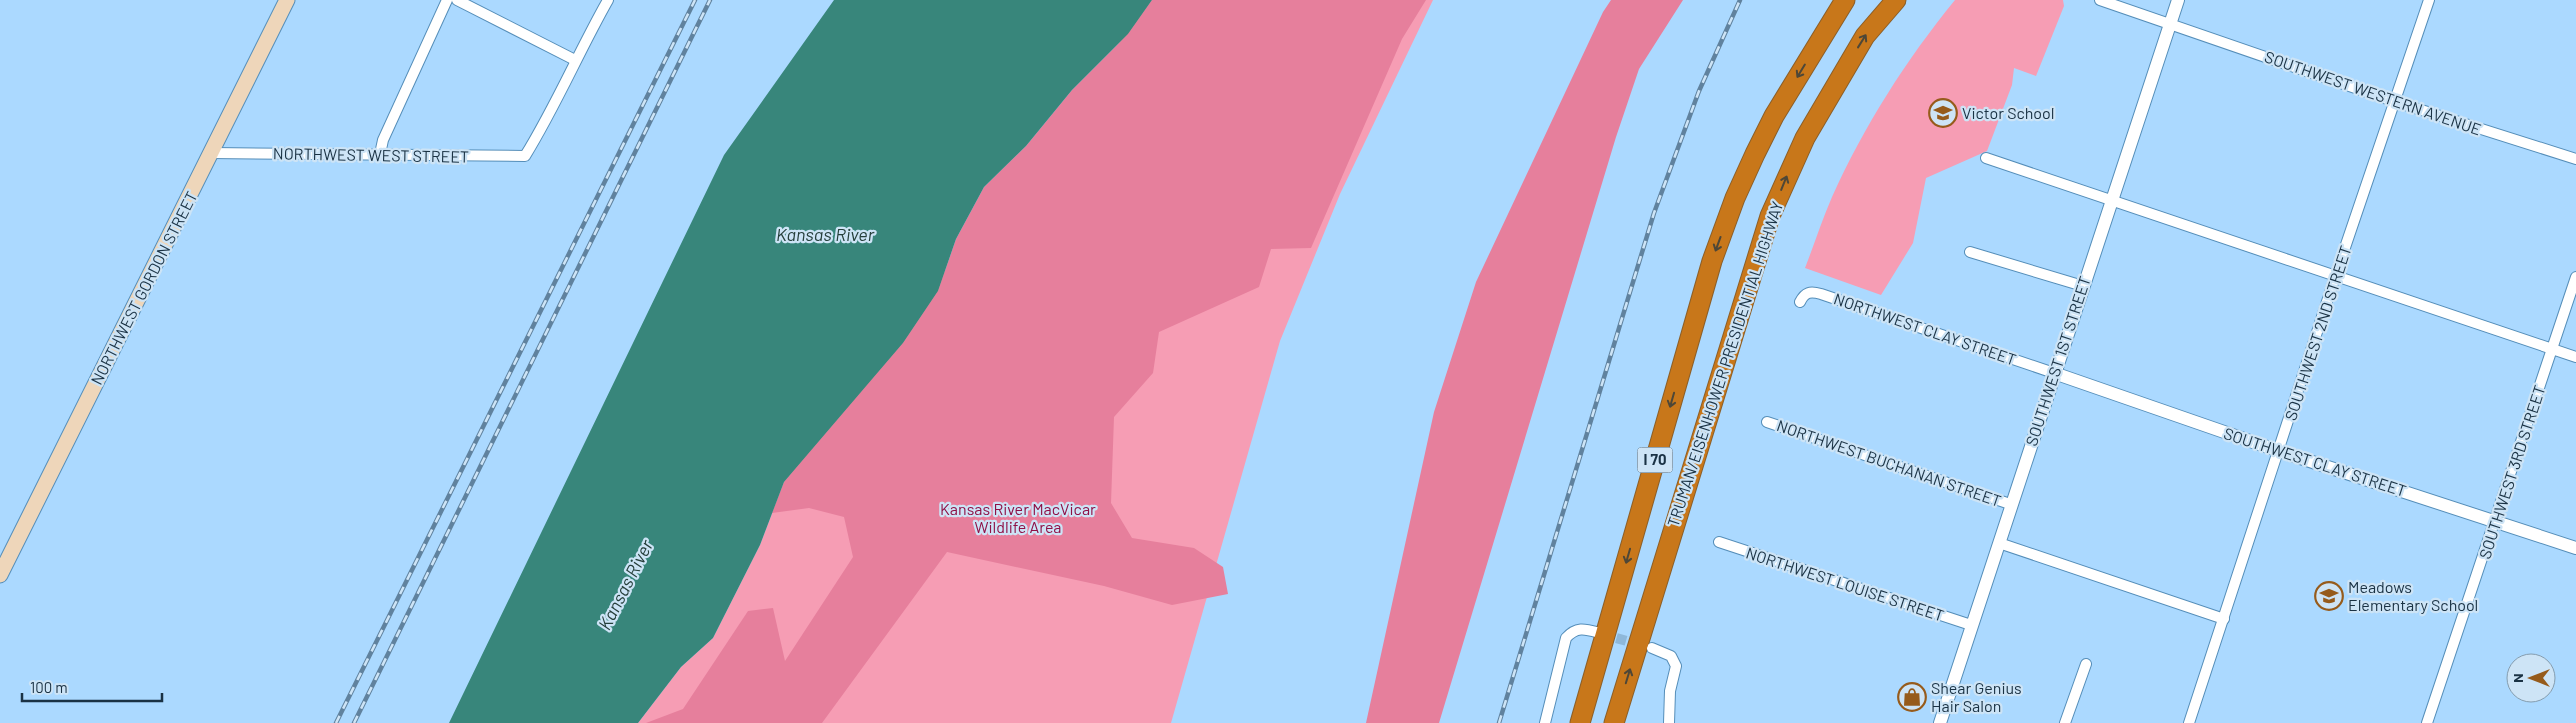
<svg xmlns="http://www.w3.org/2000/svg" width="2576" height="723" font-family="Barlow,sans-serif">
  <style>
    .green { fill: #f69db4 }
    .forest { fill: #e67f9c }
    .water { fill: #38867b }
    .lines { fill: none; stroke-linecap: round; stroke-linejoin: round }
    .minor-tunnel { stroke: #8eb8da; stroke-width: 10; stroke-dasharray: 10 5; stroke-linecap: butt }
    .minor-casing { stroke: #558eb9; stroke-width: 12 }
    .tertiary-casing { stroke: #558eb9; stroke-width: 14 }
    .secondary-casing { stroke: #558eb9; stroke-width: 17 }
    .motorway-casing { stroke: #8b5f29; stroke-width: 21 }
    .minor { stroke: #fff; stroke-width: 10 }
    .tertiary { stroke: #fff; stroke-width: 12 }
    .secondary { stroke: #eed6ba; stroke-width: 15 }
    .motorway { stroke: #c8771a; stroke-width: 19 }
    .rail-casing { stroke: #60829e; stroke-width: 4.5 }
    .rail { stroke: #cde4f6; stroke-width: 2.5; stroke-dasharray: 8; stroke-linecap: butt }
    .oneway { stroke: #4e4737 }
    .labels { text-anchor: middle; stroke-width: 4.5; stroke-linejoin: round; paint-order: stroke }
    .shield { fill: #cde4f6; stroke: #506779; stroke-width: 1 }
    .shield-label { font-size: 15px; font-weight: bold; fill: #1a3244 }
    .street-label { font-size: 16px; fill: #1a3244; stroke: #cde4f6 }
    .poi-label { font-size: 16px; fill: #1a3244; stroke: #cde4f6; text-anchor: start }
    .park-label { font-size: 16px; fill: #8e1046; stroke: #cde4f6 }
    .water-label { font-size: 18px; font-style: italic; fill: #263f3b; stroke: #cde4f6 }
  </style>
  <rect width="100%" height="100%" fill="#abd9ff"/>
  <g class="green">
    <polygon points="1152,0 1433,0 1340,194 1280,341 1171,723 638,723 681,667 713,638 760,545 784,482"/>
    <path d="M1955 0H2063L2064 6 2036 76 2014 68 2012 85 1987 151 1926 178 1913 243 1881 295 1805 268C1814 245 1822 220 1832 197 1864 126 1906 60 1955 0Z"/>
  </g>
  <g class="forest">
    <polygon points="1152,0 1426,0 1402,39 1311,248 1271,249 1259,287 1159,332 1153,373 1114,417 1111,503 1132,538 1194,548 1223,567 1228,594 1172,605 1104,586 947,552 822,723 646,723 683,709 748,611 773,608 785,661 853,557 844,517 809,508 772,513 784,482 903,343 938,291 956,239 984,187 1026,146 1072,90 1128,34"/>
    <polygon points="1611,0 1683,0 1639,69 1616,137 1439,723 1366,723 1434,412 1476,282 1603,12"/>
  </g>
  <polygon class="water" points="834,0 1152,0 1128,34 1072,90 1026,146 984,187 956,239 938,291 903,343 784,482 760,545 713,638 681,667 638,723 449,723 724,155"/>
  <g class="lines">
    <polyline class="minor-tunnel" points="1602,634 1641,645"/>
    <defs>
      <g id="minor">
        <polyline points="457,0 575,60"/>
        <polyline points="2100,0 2396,102 2576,159"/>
        <path d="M211 153 525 156C556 106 579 51 608 0"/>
        <polyline points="380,154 383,140 447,0"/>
        <polyline points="1986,158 2576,357"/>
        <polyline points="1970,252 2083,286"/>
        <path d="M1800 302C1805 292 1810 291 1821 294L2054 373"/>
        <polyline points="1767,422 2010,504"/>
        <polyline points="1719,542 1971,625"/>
        <polyline points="1999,543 2224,619"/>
        <polyline points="1652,648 1671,656 1676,666 1670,691 1669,723"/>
        <path d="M1545 723 1566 638C1577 626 1585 629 1600 633"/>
        <polyline points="2065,723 2086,664"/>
        <polyline points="2189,723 2335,277 2429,0"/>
        <polyline points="2427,723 2576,277"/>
      </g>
      <g id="tertiary">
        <polyline points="2054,373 2279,451 2576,548"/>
        <polyline points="1940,723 2178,0"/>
      </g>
      <polyline id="secondary" points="0,575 287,0"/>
      <g id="motorway">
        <polyline points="1580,723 1712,261 1735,198 1755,154 1774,116 1845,0"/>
        <polyline points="1614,723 1770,216 1805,138 1865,36 1896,0"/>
      </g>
    </defs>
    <use href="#minor" class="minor-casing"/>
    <use href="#tertiary" class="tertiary-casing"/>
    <use href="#secondary" class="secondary-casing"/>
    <use href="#motorway" class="motorway-casing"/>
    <use href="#minor" class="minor"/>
    <use href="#tertiary" class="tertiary"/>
    <use href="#secondary" class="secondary"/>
    <use href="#motorway" class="motorway"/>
    <defs>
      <g id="rail">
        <polyline points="336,723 695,0"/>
        <polyline points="354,723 710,0"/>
        <polyline points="1499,723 1654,213 1699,91 1740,0"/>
      </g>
    </defs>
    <use href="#rail" class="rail-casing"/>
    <use href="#rail" class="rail"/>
  </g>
  <defs><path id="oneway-shaft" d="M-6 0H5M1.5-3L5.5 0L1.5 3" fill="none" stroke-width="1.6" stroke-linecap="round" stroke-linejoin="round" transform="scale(1.25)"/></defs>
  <g class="oneway">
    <use href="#oneway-shaft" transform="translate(1862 41) rotate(-58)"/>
    <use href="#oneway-shaft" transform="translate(1801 71) rotate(121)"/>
    <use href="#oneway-shaft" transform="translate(1784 183) rotate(-68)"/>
    <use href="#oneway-shaft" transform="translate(1718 244) rotate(110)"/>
    <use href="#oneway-shaft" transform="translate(1672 400) rotate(106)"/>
    <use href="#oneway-shaft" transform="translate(1628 556) rotate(106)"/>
    <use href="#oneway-shaft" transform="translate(1628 676) rotate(-73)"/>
  </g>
  <defs>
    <symbol id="school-ring" viewBox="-11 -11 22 22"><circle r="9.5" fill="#cde4f6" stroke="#965b1b" stroke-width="1.5"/><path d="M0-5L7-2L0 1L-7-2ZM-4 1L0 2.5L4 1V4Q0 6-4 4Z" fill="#965b1b"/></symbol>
    <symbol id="shop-ring" viewBox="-11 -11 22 22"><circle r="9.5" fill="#cde4f6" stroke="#965b1b" stroke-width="1.5"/><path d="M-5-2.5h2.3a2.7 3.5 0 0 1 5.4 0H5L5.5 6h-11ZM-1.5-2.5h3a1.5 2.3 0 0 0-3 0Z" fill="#965b1b"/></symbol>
  </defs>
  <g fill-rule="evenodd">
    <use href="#school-ring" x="1927" y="97" width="32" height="32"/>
    <use href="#school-ring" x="2313" y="580" width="32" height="32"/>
    <use href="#shop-ring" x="1896" y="681" width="32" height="32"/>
  </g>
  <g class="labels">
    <rect class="shield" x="1637.5" y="447.5" width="35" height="25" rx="4"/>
    <g class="shield-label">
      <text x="1655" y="465">I 70</text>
    </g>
    <g class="street-label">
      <text transform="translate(2373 93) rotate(19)" y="6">SOUTHWEST WESTERN AVENUE</text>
      <text transform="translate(371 155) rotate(1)" y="6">NORTHWEST WEST STREET</text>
      <text transform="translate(144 288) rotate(-63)" y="6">NORTHWEST GORDON STREET</text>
      <text transform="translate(1925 329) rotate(19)" y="6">NORTHWEST CLAY STREET</text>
      <text transform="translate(2318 333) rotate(-72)" y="6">SOUTHWEST 2ND STREET</text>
      <text transform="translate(2058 361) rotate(-72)" y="6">SOUTHWEST 1ST STREET</text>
      <text transform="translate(1725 364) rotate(-72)" y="6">TRUMAN/EISENHOWER PRESIDENTIAL HIGHWAY</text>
      <text transform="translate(2315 462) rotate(18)" y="6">SOUTHWEST CLAY STREET</text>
      <text transform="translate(1889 463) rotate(19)" y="6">NORTHWEST BUCHANAN STREET</text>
      <text transform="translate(2512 472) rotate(-72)" y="6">SOUTHWEST 3RD STREET</text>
      <text transform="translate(1845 584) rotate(18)" y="6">NORTHWEST LOUISE STREET</text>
    </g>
    <g class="poi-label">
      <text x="1962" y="119">Victor School</text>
      <text x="2348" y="593">Meadows<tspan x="2348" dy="18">Elementary School</tspan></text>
      <text x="1931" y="694">Shear Genius<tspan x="1931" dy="18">Hair Salon</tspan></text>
    </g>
    <g class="park-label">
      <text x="1018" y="515">Kansas River MacVicar<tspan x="1018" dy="18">Wildlife Area</tspan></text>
    </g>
    <g class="water-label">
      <text x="825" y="241">Kansas River</text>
      <text transform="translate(626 585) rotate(-63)" y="6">Kansas River</text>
    </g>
  </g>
  <g transform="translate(2531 678) rotate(270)"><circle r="24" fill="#cde4f6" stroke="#859daf"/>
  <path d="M0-4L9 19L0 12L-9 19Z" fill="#965b1b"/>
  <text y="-8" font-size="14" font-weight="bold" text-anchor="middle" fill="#1a3244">N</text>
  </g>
  <path d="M22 693v8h140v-8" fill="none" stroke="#1a3244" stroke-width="2.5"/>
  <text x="30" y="693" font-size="15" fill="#1a3244" stroke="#cde4f6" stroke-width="4" paint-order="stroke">100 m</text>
</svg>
